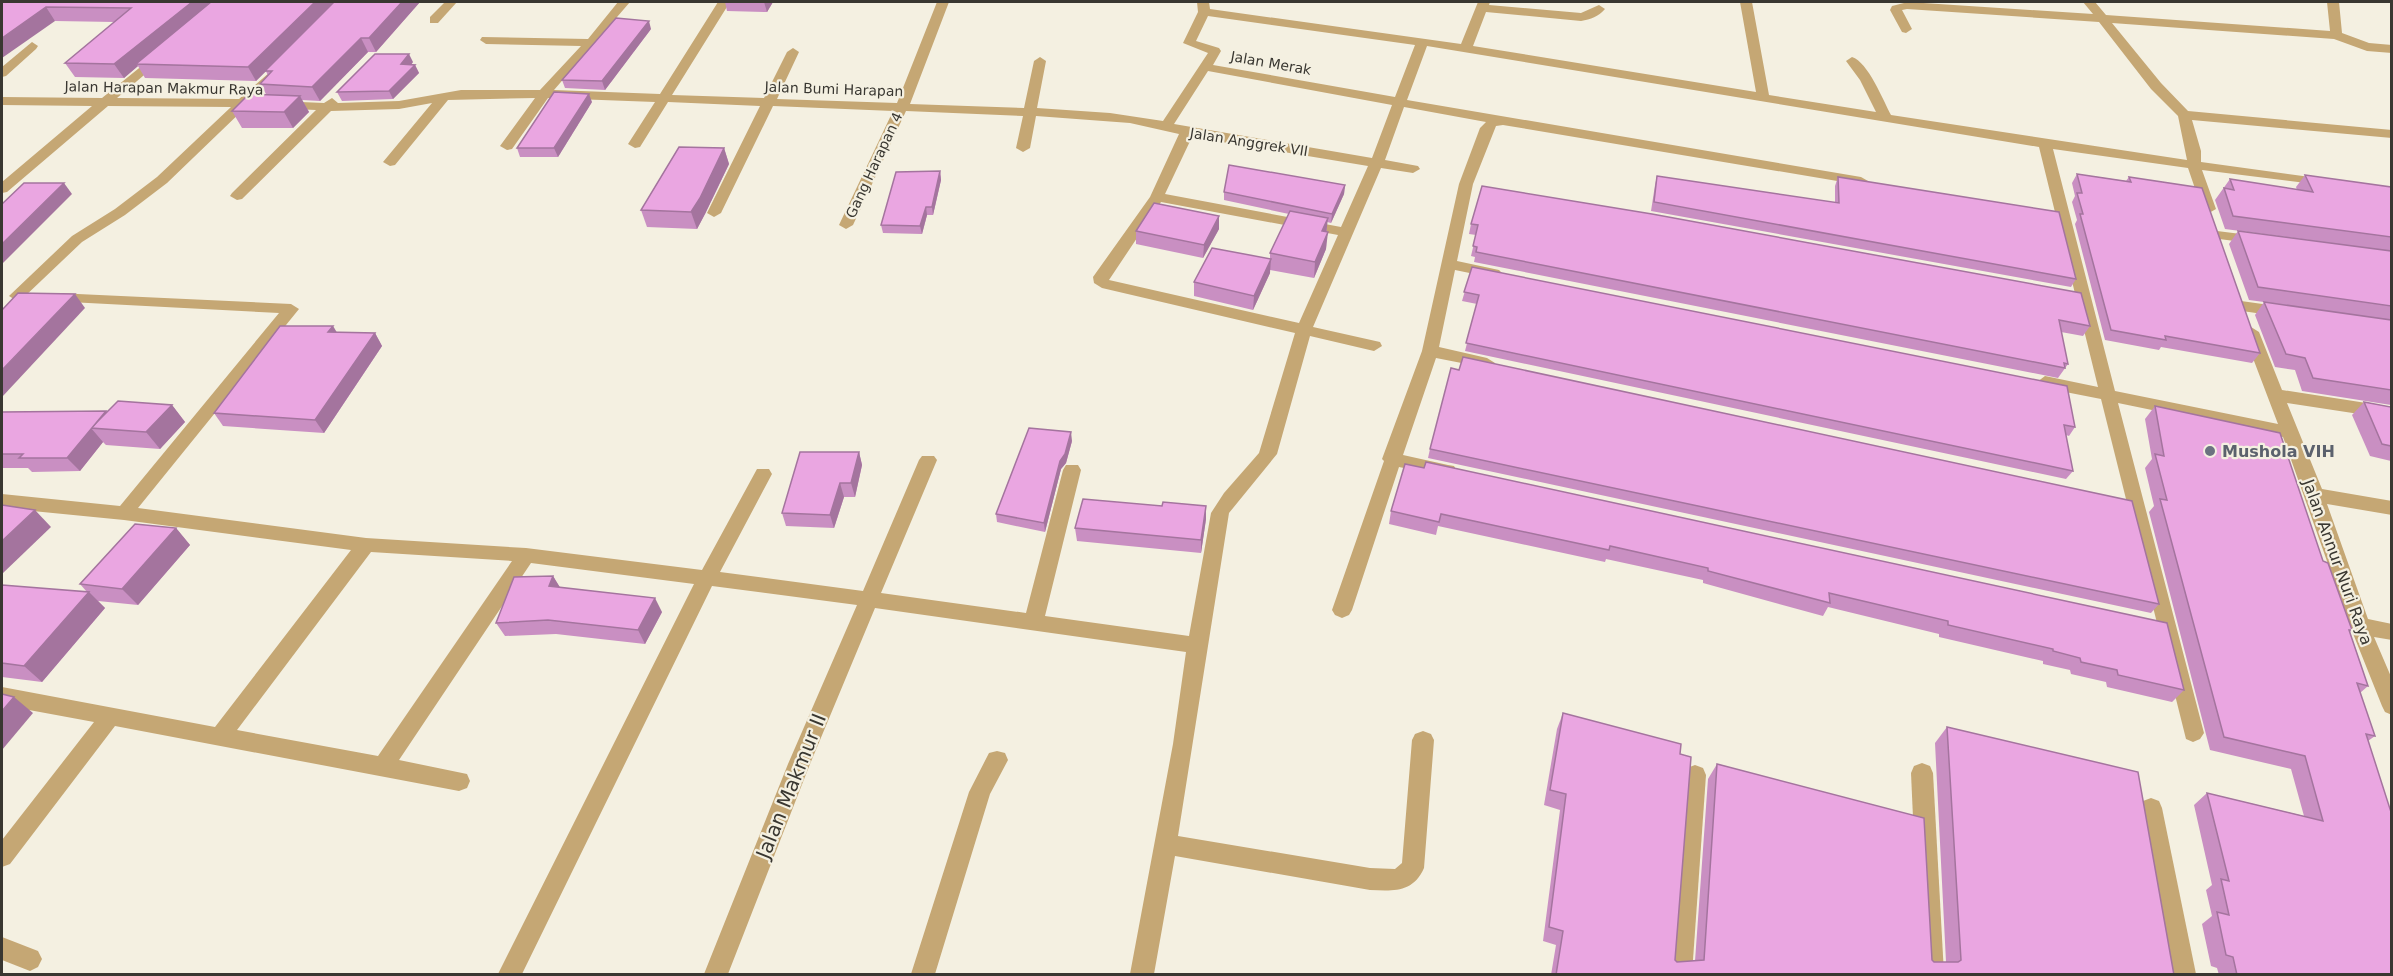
<svg xmlns="http://www.w3.org/2000/svg" width="2393" height="976" font-family="'DejaVu Sans',sans-serif">
  <style>
    .lines { fill: none; stroke-linecap: round; stroke-linejoin: round }
    .street { fill: #c5a774; fill-rule: evenodd }
    .wall { fill: #c98fc2 }
    .shaded-wall { fill: #a4749e }
    .building { fill: #eaa6e1; stroke: #a4749e; stroke-width: 1.5 }
    .worship-dot { fill: #6b7280; stroke: #f4f0e1; stroke-width: 2 }
    .labels { text-anchor: middle; stroke-width: 4.5; stroke-linejoin: round; paint-order: stroke }
    .far-street-label { font-size: 14px; fill: #393731; stroke: #f4f0e1 }
    .worship-label { font-size: 16px; font-weight: bold; fill: #5b616d; stroke: #f4f0e1; text-anchor: start }
    .street-label { font-size: 16px; fill: #393731; stroke: #f4f0e1 }
    .near-street-label { font-size: 20px; fill: #393731; stroke: #f4f0e1 }
  </style>
  <rect width="100%" height="100%" fill="#f4f0e1"/>
  <g class="lines">
    <g class="street">
      <polygon points="445,2 457,2 438,23 430,23 430,17"/>
      <path d="M618 2H630L554 90 660 94 718 2H730L672 95 764 98 787 52 793 48 799 52 777 99 897 103 937 2H949L910 104 1024 108 1034 61 1040 57 1046 61 1037 108 1110 113 1163 121 1208 53 1183 43 1198 12 1197 2H1209L1210 9 1461 44 1478 2H1490L1489 5 1581 13 1599 5 1605 9C1598 17 1591 19 1581 21L1486 12 1473 46 1756 92 1740 2H1752L1769 95 1876 112 1860 80 1846 61 1852 57C1868 62 1883 100 1891 115L2187 160 2178 116 2151 89 2099 22 1907 9 1902 10 1912 29 1906 33 1902 32 1890 10 1892 6 1908 2 2093 14 2083 2H2095L2106 15 2330 31 2327 2H2339L2342 33 2369 43 2392 45V53L2367 51 2334 39 2112 23 2161 83 2188 111 2392 130V138L2192 120 2201 151V162L2325 179 2330 180V186L2202 170 2216 209 2209 213 2202 209 2188 168 2053 149 2115 391 2278 424 2243 332 2251 327 2259 332 2282 390 2392 407V419L2287 403 2322 489 2392 501V515L2327 504 2368 619 2392 624V640L2374 637 2392 679V715L2385 712 2382 706 2350 626 2283 437 2118 403 2204 733 2200 739 2193 742 2186 739 2101 399 2045 388 2037 382 2045 376 2098 387 2039 147 1427 46 1407 100 1861 177 1868 181 1861 185 1503 125 1496 126 1473 184 1457 261 1499 270 1502 273 1494 278 1455 270 1439 347 1487 358 1495 363 1487 368 1436 358 1403 455 1448 465 1454 466 1457 471 1454 476 1448 477 1399 467 1352 610 1349 615 1342 618 1335 615 1332 610 1384 461 1382 459 1422 351 1459 184 1480 128 1486 122 1404 107 1385 160 1418 166 1420 169 1413 173 1381 168 1313 327 1380 342 1382 346 1374 351 1310 336 1277 454 1229 513 1178 836 1370 868 1395 869 1402 863 1412 740 1415 734 1423 731 1431 734 1434 740 1424 868C1413 893 1393 891 1370 890L1175 856 1154 974H1130L1173 744 1186 652 875 608 810 764 728 974H704L788 764 857 605 712 586 522 974H498L694 584 531 563 399 760 467 774 470 781 467 788 459 791 115 726 10 864 2 867V840L94 722 2 705V687L215 727 351 550 124 520 2 508V494L120 506 279 313 50 301 48 298 50 295 56 293 291 304 299 309 138 508 366 538 526 548 702 570 757 469H769L772 474 720 572 863 591 919 460 922 456H934L937 460 881 593 1026 613 1063 470 1066 465H1078L1081 470 1045 616 1189 636 1211 513 1224 493 1259 453 1295 333 1102 288 1094 283 1093 277 1150 197 1179 134 1130 123 1036 116 1030 148 1023 152 1016 148 1023 116 906 111 853 225 846 229 839 225 893 111 773 106 721 213 714 217 707 213 760 106 668 102 640 147 635 148 628 144 655 102 548 98 512 149 507 150 500 146 535 98 448 100 395 165 390 166 383 162 432 103 399 109 331 111 242 199 237 200 230 196 232 193 316 110 246 107 167 183 125 215 82 242 22 299 17 301 9 296 72 236 115 209 157 177 231 107 108 106 7 192 2 193V182L92 106 2 105V97L102 98 159 52 163 53V59L117 98 239 99 278 65 284 69 282 72 254 100 324 103 332 98 338 103 399 101 461 90H540L581 46 486 44 480 40 482 37 588 39ZM1208 16 1415 45 1395 97 1213 65 1221 51 1219 48 1196 41ZM1208 71 1392 105 1372 158 1174 124ZM1192 137 1368 166 1341 227 1165 194ZM1161 202 1338 235 1299 323 1109 280ZM371 552 512 561 378 756 237 730Z"/>
      <polygon points="32,42 38,46 36,49 6,76 2,77 2,67"/>
      <polygon points="2217,231 2257,236 2264,240 2257,244 2212,238 2210,235"/>
      <polygon points="2241,301 2284,307 2292,312 2284,317 2235,310 2233,306 2235,302"/>
      <polygon points="997,751 1005,753 1008,760 990,794 935,974 911,974 969,792 989,753"/>
      <polygon points="1922,763 1930,766 1933,773 1944,974 1920,974 1911,773 1914,766"/>
      <polygon points="1695,765 1703,768 1706,775 1692,974 1668,974 1684,775 1687,768"/>
      <polygon points="2151,798 2159,801 2162,808 2196,974 2172,974 2140,808 2143,801"/>
      <polygon points="2,937 38,951 42,959 38,967 30,971 2,960"/>
    </g>
  </g>
  <g class="wall">
    <polygon points="2,2 420,2 376,52 368,52 320,101 302,100 309,112 293,128 242,128 232,111 266,94 260,84 268,76 266,71 256,81 145,78 138,66 124,78 75,77 65,63 115,22 55,21"/>
    <polygon points="725,2 773,2 767,12 727,11"/>
    <polygon points="651,29 605,90 565,88 562,80"/>
    <polygon points="413,62 411,65 415,65 419,73 393,99 342,101 337,92"/>
    <polygon points="592,102 558,157 520,157 517,148"/>
    <polygon points="724,148 729,164 705,214 697,229 647,227 641,210"/>
    <polygon points="940,171 941,180 933,215 927,215 922,234 883,233 881,225"/>
    <polygon points="2077,174 2126,181 2129,177 2260,353 2252,363 2161,347 2159,350 2105,340 2075,224 2077,220 2072,202 2075,196 2072,183"/>
    <polygon points="2305,175 2391,187 2391,405 2302,391 2295,370 2275,367 2255,315 2264,302 2249,300 2229,244 2238,231 2339,244 2225,229 2215,200 2230,179 2297,190 2296,187"/>
    <polygon points="1657,176 1835,203 1835,186 1838,177 2076,279 2071,287 1651,211 1655,185"/>
    <polygon points="1345,185 1344,194 1331,223 1327,222 1326,249 1314,278 1270,270 1270,273 1253,310 1194,296 1194,282 1270,259 1270,253 1289,214 1224,200 1224,192"/>
    <polygon points="1482,186 2090,326 2083,336 2061,332 2068,364 2058,378 1474,262 1475,257 1471,256 1476,235 1469,234 1471,224"/>
    <polygon points="1219,229 1203,258 1136,244 1136,231"/>
    <polygon points="1472,267 2075,427 2069,436 2066,435 2073,471 2066,479 1465,351 1477,304 1462,301"/>
    <polygon points="375,333 382,346 324,433 223,426 214,413"/>
    <polygon points="1459,370 2159,604 2151,613 1428,458 1430,449"/>
    <polygon points="2364,402 2391,407 2391,461 2370,456 2352,415"/>
    <polygon points="172,405 185,422 160,449 106,445 103,442 80,471 32,472 28,468 2,468 2,412 106,411 107,412"/>
    <polygon points="2155,406 2323,561 2352,630 2350,632 2368,686 2360,693 2375,736 2368,741 2391,975 2219,975 2217,968 2211,966 2202,924 2212,916 2206,890 2212,885 2194,805 2207,793 2304,816 2291,769 2210,750 2149,512 2154,506 2145,468 2152,459 2145,419"/>
    <polygon points="1072,441 1066,463 1061,469 1045,532 997,522 996,514"/>
    <polygon points="859,452 862,465 855,497 844,497 834,528 786,526 782,513"/>
    <polygon points="1405,464 2167,623 2184,690 2172,702 2107,687 2106,682 2071,674 2070,670 2043,664 2043,661 1939,637 1939,634 1828,607 1823,616 1703,583 1703,580 1606,559 1605,562 1438,526 1436,535 1389,524 1391,511"/>
    <polygon points="1206,519 1201,553 1077,541 1075,528"/>
    <polygon points="176,528 190,545 138,605 98,601 105,608 42,682 2,677 2,585 87,592 80,584"/>
    <polygon points="553,576 560,588 662,612 645,644 556,634 505,636 496,623"/>
    <polygon points="1563,713 1680,754 1675,960 1677,962 1695,961 1708,779 1717,764 1934,962 1946,962 1935,743 1947,727 2174,975 1551,975 1556,945 1543,941 1560,810 1544,805 1557,729"/>
  </g>
  <g class="shaded-wall">
    <polygon points="192,2 217,2 136,64 138,66 124,78 114,64"/>
    <polygon points="315,2 336,2 256,81 248,67"/>
    <polygon points="402,2 420,2 376,52 369,38"/>
    <polygon points="764,2 773,2 767,12"/>
    <polygon points="46,7 55,21 2,58 2,38"/>
    <polygon points="649,21 651,29 605,90 602,81"/>
    <polygon points="361,38 368,52 320,101 312,87"/>
    <polygon points="409,54 413,62 405,72 401,64"/>
    <polygon points="415,65 419,73 393,99 389,91"/>
    <polygon points="589,94 592,102 558,157 554,148"/>
    <polygon points="300,96 309,112 293,128 284,112"/>
    <polygon points="724,148 729,164 705,214 697,229 691,212"/>
    <polygon points="940,171 941,180 933,215 932,207"/>
    <polygon points="64,183 72,194 2,264 2,244"/>
    <polygon points="1345,185 1344,194 1331,223 1332,214"/>
    <polygon points="926,207 927,215 922,234 920,226"/>
    <polygon points="1219,216 1219,229 1203,258 1204,245"/>
    <polygon points="1328,218 1326,235 1322,231"/>
    <polygon points="1328,232 1326,249 1314,278 1315,262"/>
    <polygon points="1271,259 1270,273 1253,310 1254,296"/>
    <polygon points="75,294 85,308 2,397 2,370"/>
    <polygon points="333,326 341,339 328,332"/>
    <polygon points="375,333 382,346 324,433 315,420"/>
    <polygon points="172,405 185,422 160,449 146,432"/>
    <polygon points="106,411 117,425 91,428 103,442 80,471 67,458"/>
    <polygon points="1071,432 1072,441 1066,463 1061,469 1045,532 1044,523 1060,461"/>
    <polygon points="859,452 862,465 855,497 851,483"/>
    <polygon points="840,483 844,497 834,528 830,515"/>
    <polygon points="1206,506 1206,519 1201,553 1201,540"/>
    <polygon points="35,510 51,527 2,574 2,541"/>
    <polygon points="176,528 190,545 138,605 122,589"/>
    <polygon points="553,576 561,589 549,586"/>
    <polygon points="89,592 105,608 42,682 24,666"/>
    <polygon points="655,598 662,612 645,644 638,630"/>
    <polygon points="14,697 33,713 2,750 2,711"/>
  </g>
  <g class="building">
    <polygon points="2,2 192,2 114,64 65,63 131,8 46,7 2,38"/>
    <polygon points="211,2 315,2 248,67 136,64"/>
    <polygon points="334,2 402,2 369,38 361,38 312,87 260,84 272,71 265,71"/>
    <polygon points="616,18 649,21 602,81 562,80"/>
    <polygon points="375,54 409,54 401,64 415,65 389,91 337,92"/>
    <polygon points="554,92 589,94 554,148 517,148"/>
    <polygon points="249,94 300,96 284,112 232,111"/>
    <polygon points="679,147 724,148 700,198 691,212 641,210"/>
    <polygon points="1229,165 1345,185 1332,214 1224,192"/>
    <polygon points="940,171 932,207 926,207 920,226 881,225 896,172"/>
    <polygon points="2077,174 2131,182 2129,177 2202,188 2260,353 2165,336 2166,340 2111,330 2080,214 2083,214 2077,193 2082,193"/>
    <polygon points="2305,175 2391,187 2391,237 2233,216 2224,188 2234,190 2230,179 2313,192"/>
    <polygon points="1657,176 1839,203 1838,177 2059,212 2076,279 1654,202"/>
    <polygon points="24,183 64,183 2,244 2,204"/>
    <polygon points="1482,186 1652,214 2081,293 2090,326 2059,320 2068,364 2064,363 2065,368 1476,252 1477,247 1473,246 1478,225 1471,224"/>
    <polygon points="1154,203 1219,216 1204,245 1136,231"/>
    <polygon points="1290,211 1328,218 1322,231 1328,232 1315,262 1270,253"/>
    <polygon points="2238,231 2391,251 2391,306 2258,287"/>
    <polygon points="1212,248 1271,259 1254,296 1194,282"/>
    <polygon points="1472,267 2067,386 2075,427 2064,425 2073,471 1466,343 1479,295 1464,292"/>
    <polygon points="18,293 75,294 2,370 2,310"/>
    <polygon points="2264,302 2391,320 2391,390 2313,378 2305,358 2286,354"/>
    <polygon points="280,326 333,326 328,332 375,333 315,420 214,413"/>
    <polygon points="1463,357 2132,501 2159,604 1430,449 1451,368 1459,370"/>
    <polygon points="118,401 172,405 146,432 91,428"/>
    <polygon points="2364,402 2391,407 2391,446 2382,444"/>
    <polygon points="2155,406 2280,433 2323,561 2328,563 2352,630 2349,630 2368,686 2357,683 2375,736 2366,734 2391,812 2391,975 2237,975 2233,957 2226,955 2217,912 2229,915 2221,879 2229,881 2207,793 2323,821 2305,756 2224,737 2160,499 2167,500 2155,454 2164,456"/>
    <polygon points="106,411 67,458 19,458 23,454 2,454 2,412"/>
    <polygon points="1029,428 1071,432 1065,454 1060,461 1044,523 996,514"/>
    <polygon points="800,452 859,452 851,483 840,483 830,515 782,513"/>
    <polygon points="1426,462 2167,623 2184,690 2118,675 2117,670 2081,662 2080,658 2053,651 2053,649 1948,625 1948,621 1829,593 1830,603 1708,571 1708,568 1610,546 1609,550 1441,514 1439,522 1391,511 1405,464 1424,468"/>
    <polygon points="1083,499 1162,506 1163,502 1206,506 1201,540 1075,528"/>
    <polygon points="2,505 35,510 2,541"/>
    <polygon points="135,524 176,528 122,589 80,584"/>
    <polygon points="553,576 549,586 655,598 638,630 548,620 496,623 514,577"/>
    <polygon points="2,585 89,592 24,666 2,663"/>
    <polygon points="2,694 14,697 2,711"/>
    <polygon points="1563,713 1681,744 1680,754 1691,757 1675,960 1677,962 1704,960 1717,764 1924,818 1932,960 1934,962 1958,962 1961,960 1947,727 2138,772 2174,975 1556,975 1563,931 1549,927 1566,794 1550,790"/>
  </g>
  <circle class="worship-dot" cx="2210" cy="451" r="6"/>
  <g class="labels">
    <g class="far-street-label">
      <text transform="translate(1271 63) rotate(10)" y="5">Jalan Merak</text>
      <text transform="translate(164 88) rotate(1)" y="5">Jalan Harapan Makmur Raya</text>
      <text transform="translate(834 89) rotate(2)" y="5">Jalan Bumi Harapan</text>
      <text transform="translate(1249 142) rotate(9)" y="5">Jalan Anggrek VII</text>
      <text transform="translate(874 165) rotate(-65)" y="5">Gang Harapan 4</text>
    </g>
    <g class="worship-label">
      <text x="2222" y="457">Mushola VIH</text>
    </g>
    <g class="street-label">
      <text transform="translate(2338 562) rotate(70)" y="6">Jalan Annur Nuri Raya</text>
    </g>
    <g class="near-street-label">
      <text transform="translate(791 786) rotate(-68)" y="7">Jalan Makmur II</text>
    </g>
  </g>
  <rect width="2393" height="976" fill="none" stroke="#393731" stroke-width="6"/>
</svg>
